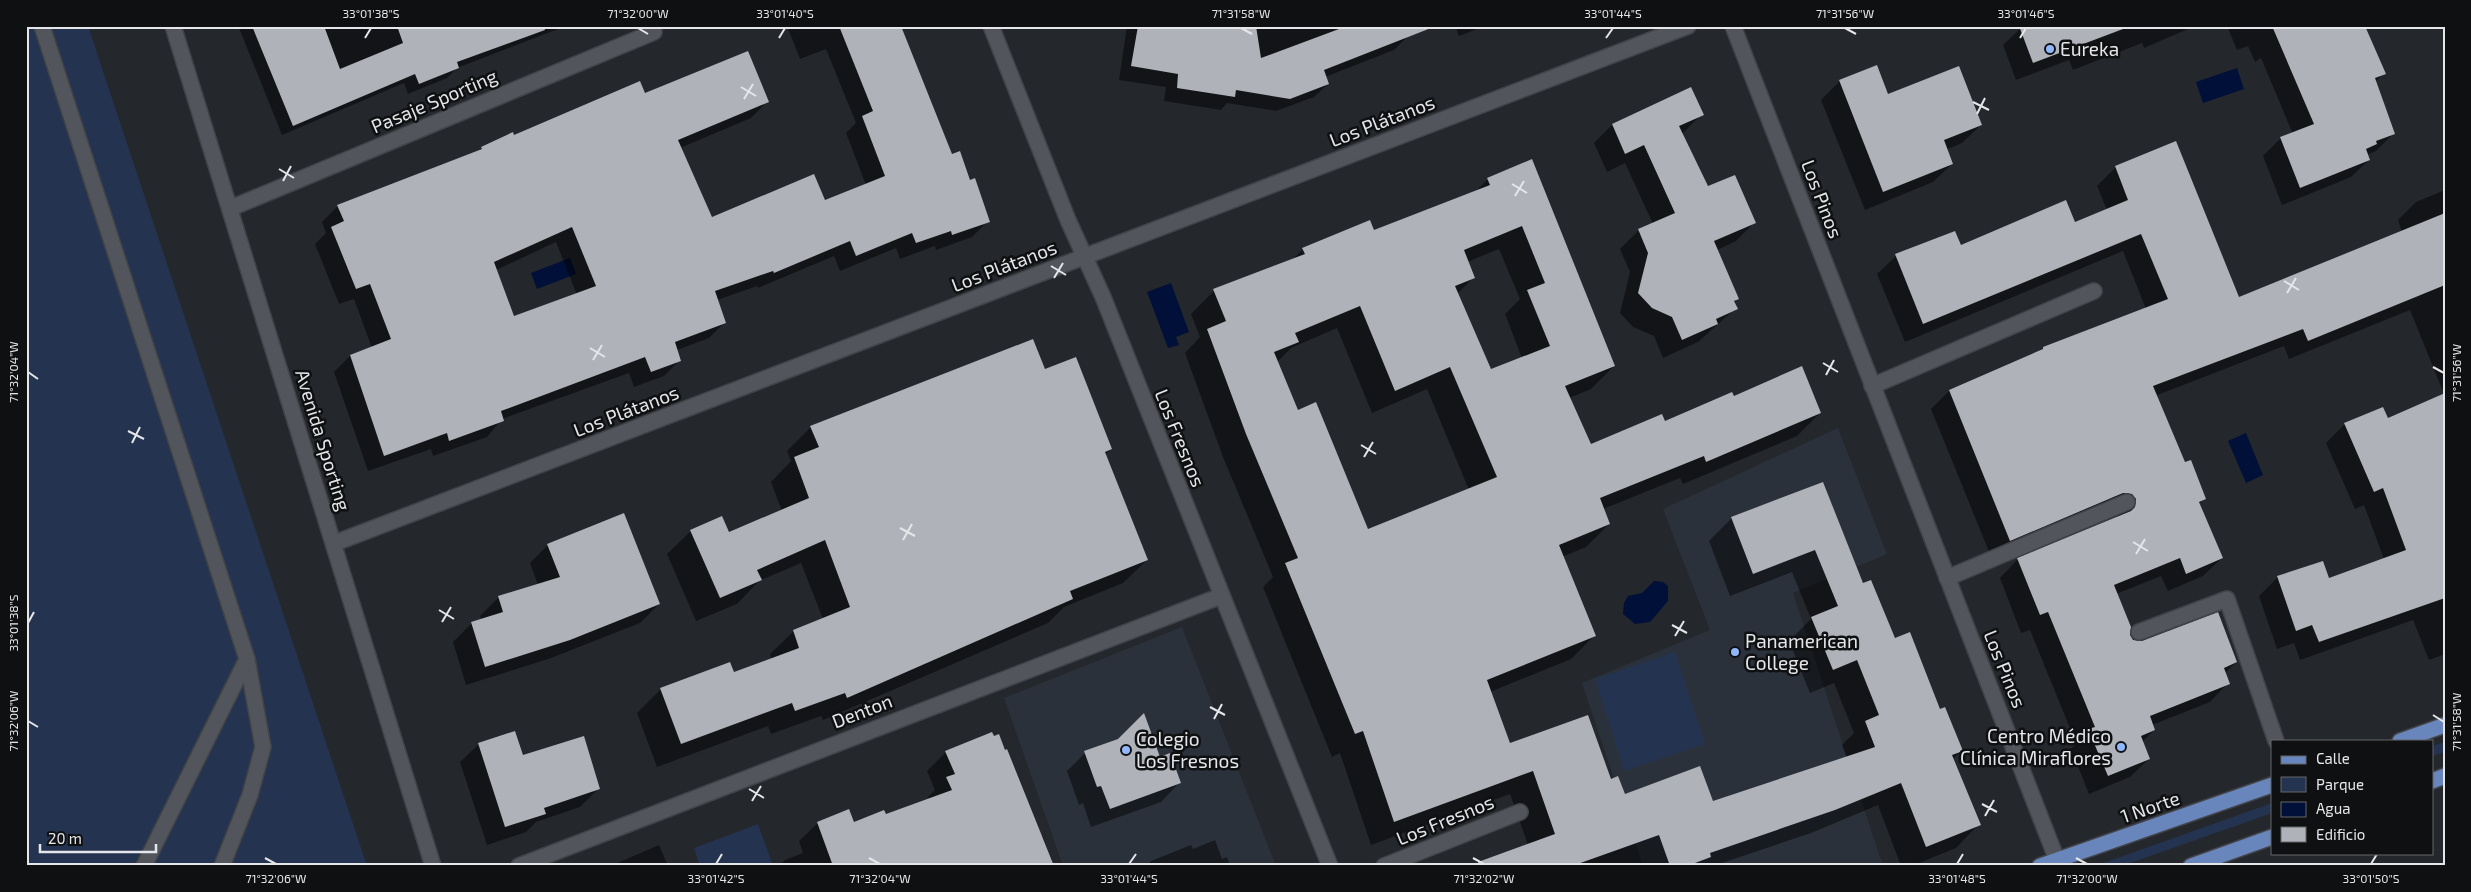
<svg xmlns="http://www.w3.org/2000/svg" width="2471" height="892" font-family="'Exo 2',sans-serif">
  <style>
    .built { fill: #2b313b }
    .green { fill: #243450 }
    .water { fill: #011039 }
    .shadow { fill: #0007; fill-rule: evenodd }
    .building { fill: #afb2b9; fill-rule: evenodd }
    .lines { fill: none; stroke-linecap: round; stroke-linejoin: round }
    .lane-casing { stroke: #414348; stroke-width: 18 }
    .street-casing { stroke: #414348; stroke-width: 18 }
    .primary-casing { stroke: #414348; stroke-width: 18 }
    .lane { stroke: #52555b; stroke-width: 15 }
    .street { stroke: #52555b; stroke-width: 15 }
    .primary { stroke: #6986bc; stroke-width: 15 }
    .ticks { fill: none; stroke: #e4e6e9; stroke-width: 2 }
    .poi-dot { fill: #91b8fd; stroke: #0f1012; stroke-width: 2 }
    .labels { text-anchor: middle; stroke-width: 5; stroke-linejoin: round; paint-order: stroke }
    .poi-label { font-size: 19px; fill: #e4e6e9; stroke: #0f1012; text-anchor: start }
    .street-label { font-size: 19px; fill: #e4e6e9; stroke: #0f1012 }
    .neatline { fill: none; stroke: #e4e6e9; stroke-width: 2 }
    .ticks-label { font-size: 12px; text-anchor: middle; fill: #e4e6e9 }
  </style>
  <rect width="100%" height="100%" fill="#24272c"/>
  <g class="built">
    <polygon points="1838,428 1887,554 1793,593 1883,866 1643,866 1582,683 1710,630 1663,509"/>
    <polygon points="1182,627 1276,866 1063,866 1004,698"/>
  </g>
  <g class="green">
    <polygon points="26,26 88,26 367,866 26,866"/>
    <polygon points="1675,652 1705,744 1624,771 1595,679"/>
    <polygon points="2445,742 2445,752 2432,756 2432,746"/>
    <polygon points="2272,803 2272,813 2122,866 2095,866"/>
    <polygon points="758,824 773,866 700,866 694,848"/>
  </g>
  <g class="water">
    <polygon points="2237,68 2244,89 2203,103 2196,82"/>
    <polygon points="570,258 576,274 537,289 531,273"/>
    <polygon points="1171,283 1189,332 1176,337 1179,345 1168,348 1147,292"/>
    <polygon points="2246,433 2263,475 2246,483 2228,441"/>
    <polygon points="1654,581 1663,582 1668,586 1668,601 1650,622 1635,624 1623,614 1624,603 1628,596 1642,593"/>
  </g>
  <g class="shadow">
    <polygon points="241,26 566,26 457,68 447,78 408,94 404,83 282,135 239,28"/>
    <path d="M787 26H895L952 156 969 181 988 221 972 237 936 250 935 246 900 259 896 248 840 271 834 256 758 288 757 286 717 300 725 322 709 338 677 350 680 360 664 376 634 387 629 373 502 419 487 437 433 456 431 449 368 471 334 372 350 356 372 348 354 299 339 304 315 244 326 233 322 222 338 206 477 152 482 148 644 95 767 102 751 118 680 148 711 219 824 201 866 185 846 133 856 123 826 49 800 59ZM556 242 577 295 513 318 496 270Z"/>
    <polygon points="1127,26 1434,26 1408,36 1394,50 1325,77 1328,84 1314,97 1276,111 1227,103 1221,110 1164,101 1166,87 1119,80"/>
    <polygon points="1455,26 1485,26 1459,36"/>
    <polygon points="2023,26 2195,26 2144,48 2142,43 2073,70 2069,60 2016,80 2003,45"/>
    <polygon points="2227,26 2332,26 2384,73 2375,82 2394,133 2376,151 2367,155 2369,160 2351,177 2282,205 2263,156 2281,138 2293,134 2261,58 2255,62 2248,46 2237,50"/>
    <polygon points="1840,81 1888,96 1981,125 1962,143 1946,150 1952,164 1933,182 1865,210 1821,100"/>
    <polygon points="1702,114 1682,134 1707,188 1754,223 1736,241 1717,250 1738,298 1734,303 1736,308 1698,342 1663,358 1654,336 1633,327 1620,313 1630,272 1620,249 1639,230 1653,224 1625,163 1607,172 1594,143 1612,125"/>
    <path d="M1531 161 1614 366 1591 389 1569 398 1590 445 1664 423 1733 398 1820 413 1797 436 1683 484 1680 478 1603 509 1609 524 1586 547 1562 557 1594 636 1571 659 1490 692 1510 744 1610 780 1624 795 1713 803 1847 758 1842 745 1854 733 1834 683 1810 693 1789 641 1811 619 1792 572 1730 596 1709 541 1732 518 1823 483 1863 585 1940 710 1961 751 1952 760 1979 824 1956 848 1912 866H1901L1878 805 1811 833 1713 866H1477L1528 845 1510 794 1371 845 1340 753 1332 757 1263 587 1273 577 1223 457 1185 353 1200 337 1191 314 1214 291 1291 261 1303 249 1373 232 1475 192 1488 179ZM1499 249 1520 299 1505 314 1522 358 1490 371 1457 294 1473 278 1467 262ZM1337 328 1372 413 1427 389 1469 490 1368 531 1298 412 1277 362 1291 348Z"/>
    <polygon points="2116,167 2238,299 2402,232 2398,220 2416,202 2445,190 2445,388 2442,389 2410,310 2289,359 2284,346 2155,396 2185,464 2205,498 2199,504 2222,558 2203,576 2168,591 2161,576 2116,594 2129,635 2133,641 2236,662 2224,674 2228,683 2210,702 2152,725 2154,730 2142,742 2149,759 2130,777 2089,794 2071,749 2076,743 2030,630 2021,633 2000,578 2018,559 2118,518 2114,512 1992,559 1931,409 1949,391 2039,352 2043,348 2146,309 2123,251 1905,342 1877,274 1896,256 1960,247 2074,224 2107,210 2097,186"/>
    <polygon points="1044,371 1111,449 1105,455 1147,560 1123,583 1064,607 1048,623 823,720 821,716 771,734 768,726 657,767 637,713 661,689 733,674 772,660 770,654 794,631 823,619 801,563 759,581 737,604 696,621 667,554 691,531 728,534 782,511 771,482 791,461 787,451 811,427"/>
    <polygon points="2387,419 2445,437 2445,654 2429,660 2413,620 2300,660 2294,643 2277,649 2259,596 2277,578 2322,562 2328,579 2384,559 2364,505 2355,509 2326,443 2345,424"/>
    <polygon points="548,545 659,604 640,623 551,658 466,685 453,642 472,623 482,620 480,616 499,597 538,585 530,563"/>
    <polygon points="479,744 522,757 599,788 580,807 536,822 526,832 487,845 460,762"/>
    <polygon points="946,752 1041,838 1043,837 1054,866 779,866 785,860 803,853 799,841 818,823 853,823 885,815 929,799 928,797 935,790 927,771"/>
    <polygon points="1085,753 1179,783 1161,802 1091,827 1083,803 1079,805 1067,771"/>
    <polygon points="1215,840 1222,859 1227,857 1230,866 1146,866 1151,861 1191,845 1193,849"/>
    <polygon points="659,845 668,866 613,866 615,864"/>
  </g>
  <g class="building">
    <polygon points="252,26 324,26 340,69 403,43 397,26 544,26 545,30 457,62 459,68 419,84 415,74 293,126"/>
    <path d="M839 26H901L952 154 960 151 970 180 975 178 990 222 952 235 951 231 916 243 912 233 856 256 850 241 774 273 773 271 715 291 726 323 675 342 681 361 651 372 645 357 501 411 504 421 449 441 447 433 384 456 350 355 391 339 370 284 356 289 331 227 344 221 337 205 482 149 481 147 513 132 514 135 640 81 645 93 748 51 769 102 678 140 712 217 814 174 825 200 885 176 862 116 873 111ZM572 227 596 286 514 316 494 262Z"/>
    <polygon points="1138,26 1256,26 1261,58 1347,26 1431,26 1431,28 1324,70 1329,84 1290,99 1236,90 1235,97 1177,88 1178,74 1131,66"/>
    <polygon points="2019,26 2122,26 2123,29 2033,63"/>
    <polygon points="2272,26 2365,26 2386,74 2375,78 2395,134 2376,141 2377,144 2366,149 2370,160 2300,188 2280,137 2314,124"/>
    <polygon points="1877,65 1888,94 1959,66 1982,125 1944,140 1953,164 1883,192 1839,80"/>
    <polygon points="1691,87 1704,115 1679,126 1708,186 1735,175 1756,223 1714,241 1739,299 1734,301 1738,309 1716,319 1718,324 1682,340 1672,317 1652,308 1638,293 1648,253 1638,229 1675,213 1644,145 1625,154 1612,124"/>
    <polygon points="2176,141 2239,297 2445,213 2445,285 2308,341 2303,329 2153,386 2185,462 2191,460 2206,499 2199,502 2223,558 2186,574 2180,558 2114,585 2131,627 2130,635 2133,640 2142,641 2218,612 2237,662 2224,668 2230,684 2150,716 2155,730 2141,736 2150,759 2108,776 2088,729 2095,727 2048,612 2040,615 2017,558 2131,511 2135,507 2136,499 2132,494 2123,493 2010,541 1949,390 2043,349 2043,347 2168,299 2141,234 1923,324 1895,254 1955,231 1961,245 2066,200 2075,222 2128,200 2115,166"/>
    <path d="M1532 159 1615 366 1565 386 1591 444 1662 414 1665 421 1732 392 1734 396 1802 366 1821 413 1706 462 1704 456 1600 498 1610 524 1559 545 1596 636 1487 680 1510 743 1588 715 1611 779 1618 776 1625 794 1700 766 1713 801 1875 747 1865 721 1879 715 1857 660 1833 670 1811 617 1838 606 1815 550 1753 574 1731 517 1823 482 1863 583 1871 580 1895 638 1910 632 1940 709 1945 707 1963 751 1952 755 1981 825 1926 847 1901 783 1835 810 1710 853 1711 857 1687 866H1670L1659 835 1572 866H1478V862L1555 834 1533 771 1394 822 1363 731 1355 734 1285 563 1298 558 1246 434 1207 329 1226 321 1213 289 1305 254 1302 248 1370 220 1374 230 1490 185 1487 178ZM1522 226 1545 283 1527 290 1550 346 1491 369 1455 286 1475 278 1464 250ZM1360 306 1395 391 1450 367 1497 477 1368 529 1316 402 1298 410 1274 352 1299 342 1295 333Z"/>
    <polygon points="1033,339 1045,369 1076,357 1112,449 1105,452 1148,560 1070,591 1073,599 847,698 845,693 795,711 792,703 681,744 660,688 730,662 734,672 799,648 793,630 850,607 825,540 757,570 762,580 720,598 690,530 722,516 729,532 809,498 794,457 819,447 810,426"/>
    <polygon points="2445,393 2445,598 2319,642 2312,625 2296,631 2277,576 2323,561 2329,578 2406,550 2383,488 2374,492 2344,423 2383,407 2388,418"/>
    <polygon points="624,513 660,604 570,640 485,667 471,622 503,612 498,596 560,577 547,544"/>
    <polygon points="1144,713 1160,757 1170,753 1181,783 1110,809 1101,786 1097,787 1084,751 1118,739"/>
    <polygon points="515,731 523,755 584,736 600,789 544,808 546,814 505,827 478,743"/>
    <polygon points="992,732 994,736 999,734 1005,750 1007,749 1054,866 833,866 817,822 849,809 854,822 884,810 886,814 952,790 946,777 955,774 945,751"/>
  </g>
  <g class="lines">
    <defs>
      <g id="lane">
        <polyline points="42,26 247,659 263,747 250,795 222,866"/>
        <polyline points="2139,632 2227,599 2276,741"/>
        <polyline points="144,866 247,659"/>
      </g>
      <g id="street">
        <polyline points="173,26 433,866"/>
        <polyline points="991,26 1068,220 1103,297 1330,866"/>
        <polyline points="1733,26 2057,860"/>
        <polyline points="231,208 654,32"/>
        <polyline points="1872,386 2094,291"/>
        <polyline points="335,543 1688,26"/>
        <polyline points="1947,578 2127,502"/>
        <polyline points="519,866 1221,596"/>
        <polyline points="1384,866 1520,812"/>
      </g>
      <g id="primary">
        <polyline points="2400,741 2445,725"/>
        <polyline points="2432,781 2445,776"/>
        <polyline points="2040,866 2272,785"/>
        <polyline points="2191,866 2272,837"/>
      </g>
    </defs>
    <use href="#lane" class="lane-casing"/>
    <use href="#street" class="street-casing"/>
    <use href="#primary" class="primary-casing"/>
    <use href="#lane" class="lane"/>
    <use href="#street" class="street"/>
    <use href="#primary" class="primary"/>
  </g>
  <path class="ticks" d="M638 28 648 34M1241 28 1252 34M1845 28 1856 34M365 38 371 28M779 38 785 28M1606 38 1613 28M2020 38 2026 28M741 87 756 96M744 99 753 84M1973 102 1989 110M1977 114 1985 98M279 169 294 178M283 181 291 166M1512 184 1527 193M1515 196 1524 181M1051 266 1066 275M1054 278 1063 263M2284 281 2299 290M2287 293 2296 278M590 348 605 357M593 360 602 345M1823 363 1838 372M2433 367 2444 373M28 372 38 379M1826 375 1834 360M128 431 144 439M132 443 140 427M1361 445 1376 454M1364 457 1373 442M900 528 915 536M903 540 912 524M2133 542 2148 551M2136 554 2145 539M439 610 454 619M442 622 451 607M28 623 34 612M1672 625 1687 633M1675 636 1684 621M1210 707 1225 715M2433 715 2444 722M1214 719 1222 704M28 721 38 727M749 789 764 798M752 801 761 786M1982 804 1997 812M1985 816 1994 800M265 858 276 864M869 858 880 864M1473 858 1484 864M2076 858 2087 864M716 864 722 854M1129 864 1136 854M1957 864 1963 854M2371 864 2377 854"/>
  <g class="poi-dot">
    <circle cx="2050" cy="49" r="5"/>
    <circle cx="1735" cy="652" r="5"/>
    <circle cx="2121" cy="747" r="5"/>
    <circle cx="1126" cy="750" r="5"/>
  </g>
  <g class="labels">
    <g class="poi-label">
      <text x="2060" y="56">Eureka</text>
      <text x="1745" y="648">Panamerican<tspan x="1745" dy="22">College</tspan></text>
      <text x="2111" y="743" text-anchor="end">Centro Médico<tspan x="2111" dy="22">Clínica Miraflores</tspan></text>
      <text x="1136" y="746">Colegio<tspan x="1136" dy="22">Los Fresnos</tspan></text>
    </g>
    <g class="street-label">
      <text transform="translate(434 101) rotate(-23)" y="7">Pasaje Sporting</text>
      <text transform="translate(1382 121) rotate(-21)" y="7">Los Plátanos</text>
      <text transform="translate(1822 199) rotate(69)" y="7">Los Pinos</text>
      <text transform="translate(1004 266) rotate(-21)" y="7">Los Plátanos</text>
      <text transform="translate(626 411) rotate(-21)" y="7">Los Plátanos</text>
      <text transform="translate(1180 438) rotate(68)" y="7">Los Fresnos</text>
      <text transform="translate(323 440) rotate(73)" y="7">Avenida Sporting</text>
      <text transform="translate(2005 669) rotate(68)" y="7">Los Pinos</text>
      <text transform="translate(862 711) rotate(-21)" y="7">Denton</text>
      <text transform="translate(2150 807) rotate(-19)" y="7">1 Norte</text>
      <text transform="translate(1445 820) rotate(-22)" y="7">Los Fresnos</text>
    </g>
  </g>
  <rect width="2471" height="892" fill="none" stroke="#0f1012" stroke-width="55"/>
  <rect x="2271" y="740" width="162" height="115" fill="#0f1012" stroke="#646668"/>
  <rect x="2281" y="756" width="25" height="8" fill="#6986bc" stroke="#646668"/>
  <text x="2316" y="764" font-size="15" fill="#e4e6e9">Calle</text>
  <rect x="2281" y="777" width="25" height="15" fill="#243450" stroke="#646668"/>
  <text x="2316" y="790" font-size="15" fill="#e4e6e9">Parque</text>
  <rect x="2281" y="802" width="25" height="15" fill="#011039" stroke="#646668"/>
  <text x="2316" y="814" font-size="15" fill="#e4e6e9">Agua</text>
  <rect x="2281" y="827" width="25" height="15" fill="#afb2b9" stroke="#646668"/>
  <text x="2316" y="840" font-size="15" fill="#e4e6e9">Edificio</text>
  <path d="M40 844v8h116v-8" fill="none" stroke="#e4e6e9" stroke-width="2.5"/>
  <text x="48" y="844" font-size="15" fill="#e4e6e9" stroke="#0f1012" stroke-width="4" paint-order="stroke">20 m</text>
  <rect x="28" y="28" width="2416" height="836" class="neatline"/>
  <g class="ticks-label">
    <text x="371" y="18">33°01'38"S</text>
    <text x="638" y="18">71°32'00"W</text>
    <text x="785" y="18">33°01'40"S</text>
    <text x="1241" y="18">71°31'58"W</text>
    <text x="1613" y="18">33°01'44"S</text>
    <text x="1845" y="18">71°31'56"W</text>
    <text x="2026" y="18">33°01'46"S</text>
    <text transform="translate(14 372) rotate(-90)" y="4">71°32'04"W</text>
    <text transform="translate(2457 373) rotate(-90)" y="4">71°31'56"W</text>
    <text transform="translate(14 623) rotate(-90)" y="4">33°01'38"S</text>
    <text transform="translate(14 721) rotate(-90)" y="4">71°32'06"W</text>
    <text transform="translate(2457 722) rotate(-90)" y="4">71°31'58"W</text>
    <text x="276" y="883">71°32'06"W</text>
    <text x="716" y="883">33°01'42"S</text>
    <text x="880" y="883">71°32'04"W</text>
    <text x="1129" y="883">33°01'44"S</text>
    <text x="1484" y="883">71°32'02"W</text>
    <text x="1957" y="883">33°01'48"S</text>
    <text x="2087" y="883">71°32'00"W</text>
    <text x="2371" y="883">33°01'50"S</text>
  </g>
</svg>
